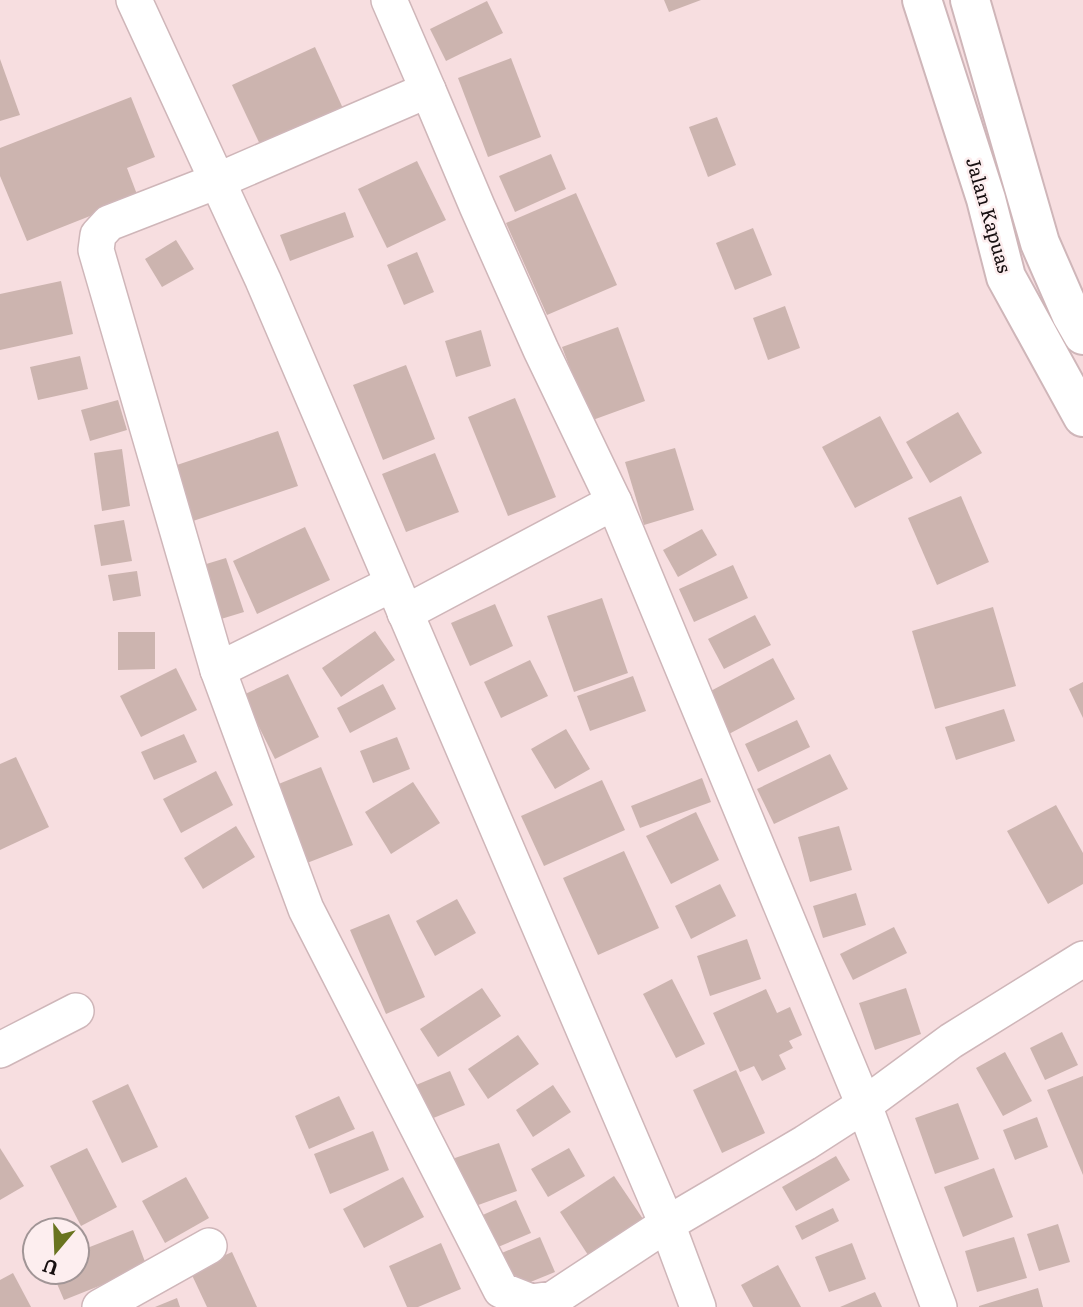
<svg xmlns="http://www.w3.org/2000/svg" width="1083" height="1307" font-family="Literata,serif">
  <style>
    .building { fill: #ccb4af }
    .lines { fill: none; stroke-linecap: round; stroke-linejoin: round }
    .minor-casing { stroke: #cfb6b9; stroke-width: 38 }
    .tertiary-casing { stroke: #cfb6b9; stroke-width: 42 }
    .minor { stroke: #fff; stroke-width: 35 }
    .tertiary { stroke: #fff; stroke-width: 38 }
    .labels { text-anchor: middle; stroke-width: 5; stroke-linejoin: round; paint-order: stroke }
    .street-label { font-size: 19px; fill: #170f10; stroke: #fdeeef }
  </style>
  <rect width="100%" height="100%" fill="#f7dee0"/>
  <g class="building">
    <polygon points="664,0 701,0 669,12"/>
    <polygon points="487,1 503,33 446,61 430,29"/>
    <polygon points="315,47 346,115 264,153 232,85"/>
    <polygon points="511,58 541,137 488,157 458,78"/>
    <polygon points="0,59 20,115 0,121"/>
    <polygon points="131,97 155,157 127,168 138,197 27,241 0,176 0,148"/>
    <polygon points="717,117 736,165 708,177 689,127"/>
    <polygon points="551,154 566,189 515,212 499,176"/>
    <polygon points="417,161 446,220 387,248 358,189"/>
    <polygon points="576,193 617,285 547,315 506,223"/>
    <polygon points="345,212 354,237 290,261 280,235"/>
    <polygon points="753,228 772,275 735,290 716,243"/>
    <polygon points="176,240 194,269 162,287 145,259"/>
    <polygon points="417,252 434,292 404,305 387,265"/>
    <polygon points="61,281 73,334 0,350 0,294"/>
    <polygon points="785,306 800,348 768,360 753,318"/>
    <polygon points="618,327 645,401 590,421 562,347"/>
    <polygon points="481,330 491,366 456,377 445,341"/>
    <polygon points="80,356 88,389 38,400 30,367"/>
    <polygon points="406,365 435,439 383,460 353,385"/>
    <polygon points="515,398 556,497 508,516 468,417"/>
    <polygon points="118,400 127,430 90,441 81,410"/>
    <polygon points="958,412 982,453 930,483 906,442"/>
    <polygon points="880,416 913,478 855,508 822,447"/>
    <polygon points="278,431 298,486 184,524 165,469"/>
    <polygon points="675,448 694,510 644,525 625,462"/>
    <polygon points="122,449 130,506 102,511 94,453"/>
    <polygon points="435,453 459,512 406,532 382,474"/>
    <polygon points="961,496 989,562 937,585 908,518"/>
    <polygon points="124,520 132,561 101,566 94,525"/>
    <polygon points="305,527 330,580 257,614 233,561"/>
    <polygon points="702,529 717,555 678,577 663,550"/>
    <polygon points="226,558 244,612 221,619 203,565"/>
    <polygon points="733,565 748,598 694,622 679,589"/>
    <polygon points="137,571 141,596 113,601 108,575"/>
    <polygon points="602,598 628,673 574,692 547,616"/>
    <polygon points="495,604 513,646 470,666 451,623"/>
    <polygon points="993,607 1016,686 935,709 912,631"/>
    <polygon points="755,615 771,645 724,669 708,639"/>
    <polygon points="375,631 395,660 341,697 322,668"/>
    <polygon points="118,632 155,632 155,669 118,670"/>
    <polygon points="773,658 795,699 727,735 705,694"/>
    <polygon points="530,660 548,696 501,718 484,682"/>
    <polygon points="176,668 197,710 141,737 120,696"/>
    <polygon points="288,674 319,737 275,759 243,695"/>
    <polygon points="633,676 646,711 590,731 577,696"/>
    <polygon points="1083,682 1083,718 1069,689"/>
    <polygon points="383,684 396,709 350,733 337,708"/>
    <polygon points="1004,709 1015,741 956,760 945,727"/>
    <polygon points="797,720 810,747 758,772 745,744"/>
    <polygon points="566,729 590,769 555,789 531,749"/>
    <polygon points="184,734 197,762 154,780 141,752"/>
    <polygon points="397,737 410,769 373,783 360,751"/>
    <polygon points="830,754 848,789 774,824 757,789"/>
    <polygon points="16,757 49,827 0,850 0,764"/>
    <polygon points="321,767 353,845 307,863 276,785"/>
    <polygon points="216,771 233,805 181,833 163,799"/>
    <polygon points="702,778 711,802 640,828 631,806"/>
    <polygon points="602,780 625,830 544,866 521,816"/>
    <polygon points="413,782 440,823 391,854 365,812"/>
    <polygon points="1056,805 1083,853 1083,884 1048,904 1007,831"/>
    <polygon points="696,812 719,860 671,884 646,836"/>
    <polygon points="236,826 255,857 203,889 184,858"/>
    <polygon points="839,826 852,870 810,882 798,837"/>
    <polygon points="624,851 659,928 598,955 563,878"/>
    <polygon points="720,884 736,916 691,939 675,906"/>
    <polygon points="856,893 866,925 823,938 813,906"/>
    <polygon points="457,899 476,933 435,956 416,921"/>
    <polygon points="389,914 425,997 386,1014 350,930"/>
    <polygon points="894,927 907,953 853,980 840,954"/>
    <polygon points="747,939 761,979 710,996 697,956"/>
    <polygon points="672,979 705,1044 676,1058 643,994"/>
    <polygon points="482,988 501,1016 438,1057 420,1029"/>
    <polygon points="906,988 921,1034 875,1050 859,1003"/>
    <polygon points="766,989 777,1013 790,1007 802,1035 789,1041 793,1048 779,1055 786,1069 762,1081 754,1066 740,1072 713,1013"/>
    <polygon points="1062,1032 1078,1065 1045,1080 1030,1048"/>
    <polygon points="518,1035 539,1064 488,1099 468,1069"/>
    <polygon points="1005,1052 1032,1101 1003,1116 976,1068"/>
    <polygon points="736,1070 765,1133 722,1153 693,1090"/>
    <polygon points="450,1071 465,1105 431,1119 416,1085"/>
    <polygon points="1083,1076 1083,1175 1047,1090"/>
    <polygon points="128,1084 158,1147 122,1163 92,1101"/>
    <polygon points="553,1085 571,1112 533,1137 516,1110"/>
    <polygon points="339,1096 355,1129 309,1149 295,1116"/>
    <polygon points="958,1103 979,1159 935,1174 915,1118"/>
    <polygon points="1037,1117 1048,1147 1015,1160 1003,1130"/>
    <polygon points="373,1131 389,1170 330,1194 314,1154"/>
    <polygon points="499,1143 517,1191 470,1208 452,1159"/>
    <polygon points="0,1148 24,1186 0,1200"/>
    <polygon points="87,1148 117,1207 81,1226 50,1166"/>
    <polygon points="569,1148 585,1176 548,1197 531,1169"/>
    <polygon points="836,1156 850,1180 796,1211 782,1187"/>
    <polygon points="994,1168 1013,1217 963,1237 944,1187"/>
    <polygon points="614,1176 643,1219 588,1255 560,1212"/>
    <polygon points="186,1177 209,1218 165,1243 142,1201"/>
    <polygon points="403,1177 424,1217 364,1248 343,1209"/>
    <polygon points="516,1200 531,1233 491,1250 476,1218"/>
    <polygon points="833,1208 839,1221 802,1240 795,1226"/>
    <polygon points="1058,1224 1070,1262 1039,1271 1027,1234"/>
    <polygon points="133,1230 147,1267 64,1300 52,1272 77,1272 77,1252"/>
    <polygon points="540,1237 555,1272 511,1290 497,1255"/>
    <polygon points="1014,1237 1027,1278 977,1292 965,1251"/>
    <polygon points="441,1243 461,1289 418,1307 407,1307 389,1266"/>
    <polygon points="852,1243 866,1279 829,1292 815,1257"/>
    <polygon points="232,1252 257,1307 207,1307 190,1271"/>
    <polygon points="778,1265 801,1307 753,1307 741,1285"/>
    <polygon points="13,1273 31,1307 0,1307 0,1280"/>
    <polygon points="1038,1288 1043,1307 979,1307 979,1306"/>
    <polygon points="875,1292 882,1307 840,1307"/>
    <polygon points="177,1298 180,1307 155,1307"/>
  </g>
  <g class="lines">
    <defs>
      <g id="minor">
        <polyline points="134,0 263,280 667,1224 698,1307"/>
        <polyline points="389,0 428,90"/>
        <polyline points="405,613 614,502"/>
        <polyline points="218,670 392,584"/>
        <polyline points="0,1050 76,1011"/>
        <polyline points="100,1307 209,1246"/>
        <polyline points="939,1307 864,1105 614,502 541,350 477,206 428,90 217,181 109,223 98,235 96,250 218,670 306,909 501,1290 531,1302 553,1299 667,1224 805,1143 864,1105 951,1041 1083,959"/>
      </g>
      <g id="tertiary">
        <polyline points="922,0 986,199 1006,277 1083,417"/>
        <polyline points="970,0 1040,243 1071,314 1083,335"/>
      </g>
    </defs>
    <use href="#minor" class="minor-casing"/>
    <use href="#tertiary" class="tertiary-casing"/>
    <use href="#minor" class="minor"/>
    <use href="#tertiary" class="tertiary"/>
  </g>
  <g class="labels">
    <g class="street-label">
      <text transform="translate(989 215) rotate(74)" y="7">Jalan Kapuas</text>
    </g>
  </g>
  <g transform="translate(56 1251) rotate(199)"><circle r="33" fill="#fdeeef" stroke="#a19596" stroke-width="2"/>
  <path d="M0-5L12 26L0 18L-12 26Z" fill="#69741f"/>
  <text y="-10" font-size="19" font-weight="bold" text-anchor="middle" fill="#170f10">U</text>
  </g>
</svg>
